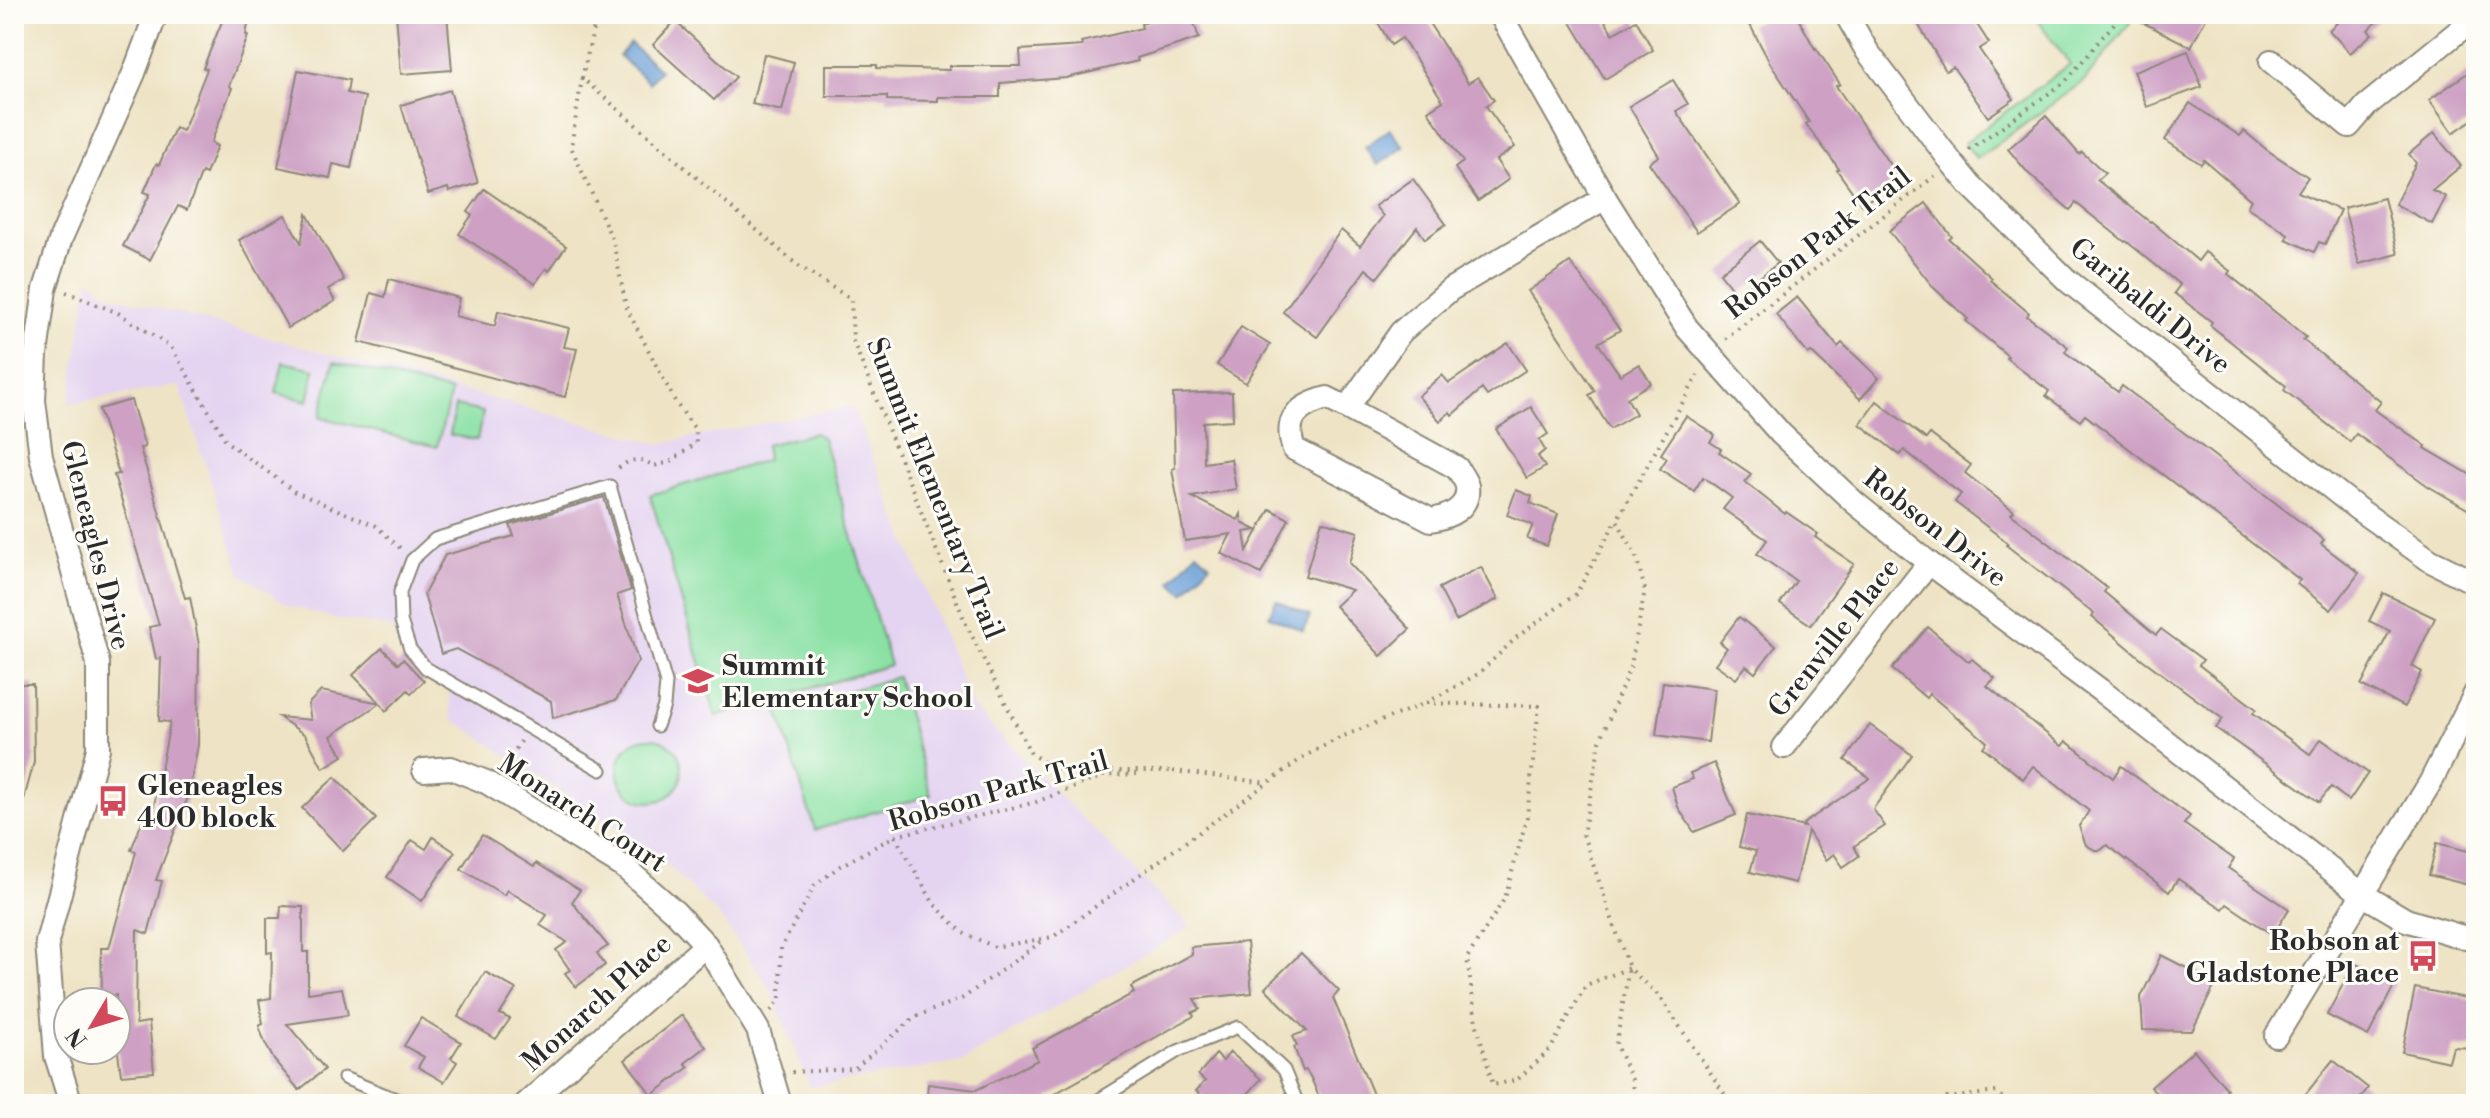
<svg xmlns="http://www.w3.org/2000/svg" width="2490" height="1118" font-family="'Libre Bodoni',serif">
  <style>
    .built { fill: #e4d3f1 }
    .green { fill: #8be1a4; stroke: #5b8668; stroke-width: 2 }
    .water { fill: #6a9fd7; stroke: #4a6581; stroke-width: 2 }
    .building { fill: #cda0c4 }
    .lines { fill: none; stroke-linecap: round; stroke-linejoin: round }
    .lane-casing { stroke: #8c8778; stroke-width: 15 }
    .street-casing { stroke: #8c8778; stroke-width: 26 }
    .path { stroke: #8c8778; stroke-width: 4; stroke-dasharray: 2 6; stroke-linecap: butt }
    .lane { stroke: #fff; stroke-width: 11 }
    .street { stroke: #fff; stroke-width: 22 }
    .labels { text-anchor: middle; stroke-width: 6; stroke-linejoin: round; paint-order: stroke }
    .street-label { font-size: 28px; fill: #2b2b2b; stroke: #fdfcf7 }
    .poi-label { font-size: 28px; font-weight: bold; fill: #2b2b2b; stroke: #fdfcf7; text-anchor: start }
  </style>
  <rect width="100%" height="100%" fill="#fdfcf7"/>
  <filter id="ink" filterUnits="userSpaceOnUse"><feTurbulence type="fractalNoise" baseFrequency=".0125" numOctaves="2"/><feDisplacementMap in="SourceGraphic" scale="16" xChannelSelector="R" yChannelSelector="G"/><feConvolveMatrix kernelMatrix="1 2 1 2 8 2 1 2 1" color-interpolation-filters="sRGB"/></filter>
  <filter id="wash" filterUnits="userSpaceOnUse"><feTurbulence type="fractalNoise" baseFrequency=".006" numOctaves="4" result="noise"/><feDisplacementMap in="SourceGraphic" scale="32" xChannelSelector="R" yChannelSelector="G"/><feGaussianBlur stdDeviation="1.8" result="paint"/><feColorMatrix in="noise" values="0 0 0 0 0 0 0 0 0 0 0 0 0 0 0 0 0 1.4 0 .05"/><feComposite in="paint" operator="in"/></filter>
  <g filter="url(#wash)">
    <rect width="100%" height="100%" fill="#eee3c4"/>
    <polygon class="built" points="89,279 107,294 659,444 852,406 973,708 1191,927 962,1062 810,1087 769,986 719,916 657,855 451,718 449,691 416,670 400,650 390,627 335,619 287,605 241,574 179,385 69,404"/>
    <g class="green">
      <polygon points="2032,14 2137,14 2085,80 1977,159 1964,143 2070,64"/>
      <polygon points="283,362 315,369 308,401 276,393"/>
      <polygon points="334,362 451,392 437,447 320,417"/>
      <polygon points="455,406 483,412 477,440 450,435"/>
      <polygon points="815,433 823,438 890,665 716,716 650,495 767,460 765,445"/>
      <polygon points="897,677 931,795 815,830 778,711"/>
      <circle cx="650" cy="770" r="32"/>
    </g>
    <g class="water">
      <polygon points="630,43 660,70 649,83 619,56"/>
      <polygon points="1390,129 1404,147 1378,165 1365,147"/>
      <polygon points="1197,552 1210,564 1184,593 1171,581"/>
      <polygon points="1276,600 1310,616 1303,631 1269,616"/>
    </g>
    <g id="blocks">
      <g class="building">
        <polygon points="225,14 250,14 246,35 248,36 229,86 232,88 211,143 217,146 206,174 202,172 187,210 178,206 150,260 123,246 150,194 144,192 156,164 159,165 175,128 183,131 207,69 203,68"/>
        <polygon points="396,14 447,14 452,70 401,74"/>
        <polygon points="1172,14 1191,14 1199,38 1137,58 1138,61 1066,78 1000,83 1000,97 938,97 938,101 887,100 887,96 826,96 826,65 877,65 877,68 949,70 949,66 1021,66 1020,50 1082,46 1081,42 1142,28 1141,24"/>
        <polygon points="1373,14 1423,14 1468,83 1478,77 1494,100 1486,106 1515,147 1496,160 1509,179 1478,201 1455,168 1463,162 1428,111 1443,101 1402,38 1391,45"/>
        <polygon points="1566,14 1601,14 1613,34 1636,20 1653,50 1605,79"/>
        <polygon points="1771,14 1796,14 1815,49 1816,48 1840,84 1836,86 1899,178 1862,205 1837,170 1839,169 1806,124 1809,122 1770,63 1750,25"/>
        <polygon points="1912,14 1970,14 1989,43 1979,49 2014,99 1988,117 1953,67 1946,71"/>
        <polygon points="2126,14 2208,14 2191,47"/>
        <polygon points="2329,14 2384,14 2368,30 2372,34 2350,53 2329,30 2338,22"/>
        <polygon points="675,21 736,77 714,100 653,45"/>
        <polygon points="2188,51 2202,87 2147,107 2134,71"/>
        <polygon points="764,54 794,62 782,111 752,104"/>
        <polygon points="2476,67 2476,117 2453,133 2429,100"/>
        <polygon points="298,70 349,80 347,93 365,97 351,168 333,164 330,178 278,167"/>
        <polygon points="1673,80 1688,104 1676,111 1740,204 1697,232 1649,163 1659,156 1629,106"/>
        <polygon points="450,90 478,183 449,192 448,188 428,194 401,105"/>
        <polygon points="2190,103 2240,136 2244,131 2267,150 2308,177 2298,192 2340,210 2325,244 2319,242 2314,252 2286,239 2288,234 2247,207 2251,200 2204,160 2201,164 2165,140"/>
        <polygon points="2046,116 2079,154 2082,152 2105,173 2097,180 2150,222 2151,221 2198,261 2205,252 2230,271 2228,274 2306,337 2303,340 2381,402 2375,410 2426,446 2425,448 2476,478 2476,514 2428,486 2356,434 2350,442 2284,390 2286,386 2210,325 2212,322 2174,293 2180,285 2126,241 2125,242 2076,203 2070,210 2028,173 2008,149"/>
        <polygon points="2434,133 2461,166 2432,190 2446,197 2432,224 2395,204 2416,163 2409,154"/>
        <polygon points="1413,179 1446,224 1425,239 1417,227 1377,278 1366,269 1317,337 1283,312 1341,230 1360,246 1383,216 1375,206"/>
        <polygon points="484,189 566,246 549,271 546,268 535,284 459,234 472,215 468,212"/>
        <polygon points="2384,198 2398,254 2359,264 2344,208"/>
        <polygon points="1926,203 1952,237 1949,239 1992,278 1990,280 2029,313 2027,316 2068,347 2065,352 2118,392 2122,386 2157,412 2324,540 2321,544 2359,573 2331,610 2297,584 2300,580 2085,415 2080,421 2046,396 2049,391 2006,358 2008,356 1966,321 1968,319 1934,288 1889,231"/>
        <polygon points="307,214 344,280 328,289 335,301 288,328 239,240 285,215 301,243"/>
        <polygon points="1760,241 1778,263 1737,295 1720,273"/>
        <polygon points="1570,262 1620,330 1598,343 1620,375 1639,364 1651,383 1627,398 1636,414 1610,429 1589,395 1595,391 1528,291"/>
        <polygon points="389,279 459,298 455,316 495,326 498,311 569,328 564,347 577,349 565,397 359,342 371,293 385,297"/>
        <polygon points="1797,297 1838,347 1842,343 1879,378 1860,399 1811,352 1808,354 1776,314"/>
        <polygon points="1241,327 1270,345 1246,383 1217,365"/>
        <polygon points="1508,343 1526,370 1487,396 1482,389 1452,415 1450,412 1440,421 1418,396 1442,375 1449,383"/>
        <polygon points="1232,392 1233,420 1203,422 1204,463 1231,459 1236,489 1192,497 1238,520 1241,514 1242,523 1256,530 1244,532 1247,551 1270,509 1289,519 1261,574 1221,553 1231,534 1185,541 1172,469 1175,468 1173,394"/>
        <polygon points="131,400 145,447 140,448 185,598 190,597 199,645 198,745 188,797 156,880 162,881 148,934 137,930 136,1024 149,1022 154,1072 121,1075 116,1037 116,995 102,996 101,948 109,948 136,852 131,850 149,804 154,806 170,722 159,721 161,658 156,659 149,627 159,625 114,475 119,474 99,409"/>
        <polygon points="1877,401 1926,439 1930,434 1971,465 1965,473 2014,511 2011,514 2107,588 2104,592 2156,635 2161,629 2203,660 2199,665 2256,709 2253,713 2310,754 2321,739 2368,773 2349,801 2331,787 2319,802 2216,728 2223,719 2142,659 2092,617 2094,614 2006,545 2008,543 1955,502 1961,494 1904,450 1900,455 1860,424"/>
        <polygon points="1531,407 1548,434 1539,440 1545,450 1538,456 1545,467 1527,478 1496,429"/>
        <polygon points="1686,416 1715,435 1710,442 1721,449 1719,452 1751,474 1745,482 1785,514 1786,512 1818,534 1815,537 1854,564 1811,625 1780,604 1796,581 1757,554 1767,540 1723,509 1732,498 1703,477 1694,491 1660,469 1667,458 1661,454"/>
        <polygon points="1516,490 1532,496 1530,503 1558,514 1547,546 1527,539 1533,525 1507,515"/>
        <polygon points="604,497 631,590 617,595 638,661 616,700 553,718 551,701 456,649 441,654 424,594 445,555 514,536 510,525"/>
        <polygon points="1322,521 1358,532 1349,563 1410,629 1381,656 1335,606 1352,590 1305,576"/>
        <polygon points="1481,567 1498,599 1456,621 1439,588"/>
        <polygon points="2383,593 2435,618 2412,666 2422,672 2404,707 2361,685 2390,631 2369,621"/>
        <polygon points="1739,617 1776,646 1755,673 1746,666 1736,679 1715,664 1727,648 1720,642"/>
        <polygon points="1928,627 1969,662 1972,659 1995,678 1987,686 2062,746 2066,741 2113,778 2121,766 2190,816 2184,824 2234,859 2228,868 2289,909 2273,935 2227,904 2223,909 2178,879 2169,892 2107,845 2101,850 2095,850 2086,845 2079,826 2089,811 2033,766 2023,779 1983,747 1987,742 1929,694 1926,698 1892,669"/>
        <polygon points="382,648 398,664 403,659 424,681 411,694 408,690 386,711 380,703 331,736 343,756 323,768 305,735 279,717 311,720 308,704 321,691 380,703 353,675"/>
        <polygon points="1663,682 1714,689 1708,742 1656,735"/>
        <polygon points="14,684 33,684 34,762 20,814 14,813"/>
        <polygon points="1870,725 1912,755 1873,809 1885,826 1854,846 1859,856 1843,867 1834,854 1826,860 1808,831 1795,883 1750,872 1756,851 1739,847 1747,815 1805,827 1803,824 1870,778 1845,760"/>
        <polygon points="1714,763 1736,815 1694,832 1678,807 1672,787 1693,779 1690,773"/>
        <polygon points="335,777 376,819 343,851 302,808"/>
        <polygon points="482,835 534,867 536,863 580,890 572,902 608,946 597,953 605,965 576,987 565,973 570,970 556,950 567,942 540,925 547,915 507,890 504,895 461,869"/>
        <polygon points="433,837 455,852 422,901 387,877 412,840 426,849"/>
        <polygon points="2437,843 2476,853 2476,887 2429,875"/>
        <polygon points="281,906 303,907 303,952 308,952 308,993 342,988 348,1015 287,1024 325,1069 299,1090 274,1060 265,1043 259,1026 263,1024 259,1000 271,998 272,952 267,953 267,918 280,918"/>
        <polygon points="1247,942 1252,993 1194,999 1200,1009 1192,1013 1194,1016 1049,1097 1052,1104 926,1104 928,1084 976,1090 1038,1060 1032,1048 1134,993 1131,987 1192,954 1191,947"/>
        <polygon points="1301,953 1339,991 1333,998 1377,1104 1322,1104 1311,1078 1306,1070 1303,1071 1294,1047 1297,1046 1293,1036 1307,1031 1265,988"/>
        <polygon points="2161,955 2216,983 2192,1031 2143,1030 2141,997"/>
        <polygon points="2354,963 2395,984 2368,1036 2327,1015"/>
        <polygon points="485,972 516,989 500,1014 510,1019 496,1039 458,1017"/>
        <polygon points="2415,988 2476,1000 2476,1048 2453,1047 2449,1062 2402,1052"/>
        <polygon points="682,1015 706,1047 685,1063 689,1067 652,1095 625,1060"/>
        <polygon points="421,1018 461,1042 451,1058 457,1062 444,1082 418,1067 424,1057 404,1046"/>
        <polygon points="2194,1050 2227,1089 2210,1104 2165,1104 2151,1087"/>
        <polygon points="1230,1052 1261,1079 1239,1104 1212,1104 1196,1091 1205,1081 1198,1075 1216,1054 1223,1061"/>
        <polygon points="2333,1060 2368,1088 2356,1104 2315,1104 2304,1096"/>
      </g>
    </g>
  </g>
  <g filter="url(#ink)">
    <use href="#blocks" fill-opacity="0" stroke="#8c8778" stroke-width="2"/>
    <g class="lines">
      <defs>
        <g id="lane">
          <polyline points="601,770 426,668 410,649 401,621 400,592 412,560 435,539 610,486 666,683 664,706 657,726"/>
          <polyline points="344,1078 408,1104"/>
          <polyline points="1092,1104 1178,1051 1238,1027 1284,1070 1298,1104"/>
        </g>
        <g id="street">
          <polyline points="1500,14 1605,198 1687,328 1781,434 1854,502 1929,563 2100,690 2362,894 2406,920 2476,941"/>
          <polyline points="1846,14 1867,51 1952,163 1970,185 2068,281 2358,509 2431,561 2476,583"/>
          <polyline points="2271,61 2349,126 2367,105 2476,17"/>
          <path d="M1347 408 1457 468C1460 473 1466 481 1467 486 1470 509 1449 517 1431 520L1294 449C1283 418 1298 406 1327 398L1347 408 1401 332 1451 289 1605 198"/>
          <polyline points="1784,747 1929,563"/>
          <polyline points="424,770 451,768 486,782 624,867 675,912 706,945 758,1030 780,1104"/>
          <polyline points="2276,1036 2430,783 2476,692"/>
          <polyline points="71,1104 56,1056 47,942 98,749 98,663 41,456 34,401 36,354 45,289 61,238 134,73 156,14"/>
          <polyline points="526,1104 706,945"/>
        </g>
      </defs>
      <use href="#lane" class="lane-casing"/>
      <use href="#street" class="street-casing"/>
      <g class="path">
        <polyline points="597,14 582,78 797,265 851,299 853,341 966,624 1031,754 1059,771 1174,771"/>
        <path d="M582 78 571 147 613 241 626 307 676 403 695 429 696 443 670 462 654 466C638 456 628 459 614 472"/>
        <polyline points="1969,150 2065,82 2122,14"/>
        <polyline points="14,274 26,277"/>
        <polyline points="66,292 118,313 171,347 227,442 295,492 376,526 400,548"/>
        <polyline points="1725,339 1936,175"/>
        <polyline points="1426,703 1539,706 1527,817 1505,898 1467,958 1476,1022 1493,1085 1517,1080 1550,1050 1586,985 1629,968 1660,997 1731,1104"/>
        <polyline points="502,769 522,740"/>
        <polyline points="1173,771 1268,783"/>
        <polyline points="895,836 934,904 963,933 995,947 1053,937 1305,756 1341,737 1426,703 1478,674 1517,637 1576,594 1616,521"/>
        <polyline points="771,1011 780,999 781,948 814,886 840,866 895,836 1036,802 1103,776 1136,774"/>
        <polyline points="792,1072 854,1069 915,1017 963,998 1045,939"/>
        <polyline points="1634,1104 1632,1080 1616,1045 1629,968 1583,835 1600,741 1631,665 1645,590 1636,556 1617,520 1698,375"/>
        <polyline points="1941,1104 1947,1098 1997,1092 2009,1104"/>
      </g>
      <use href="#lane" class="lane"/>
      <use href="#street" class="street"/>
    </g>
  </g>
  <defs>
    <symbol id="school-bare" viewBox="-9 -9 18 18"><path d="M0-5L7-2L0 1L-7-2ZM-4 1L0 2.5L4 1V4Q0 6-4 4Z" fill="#d1495b" stroke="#fdfcf7" stroke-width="2.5" paint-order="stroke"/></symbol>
    <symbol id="bus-bare" viewBox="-9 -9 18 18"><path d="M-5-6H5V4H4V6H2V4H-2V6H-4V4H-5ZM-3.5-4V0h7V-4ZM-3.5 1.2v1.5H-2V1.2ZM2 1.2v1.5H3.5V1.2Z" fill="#d1495b" stroke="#fdfcf7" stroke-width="2.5" paint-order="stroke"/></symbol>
  </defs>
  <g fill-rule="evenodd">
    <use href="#school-bare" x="676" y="659" width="44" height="44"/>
    <use href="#bus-bare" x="91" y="779" width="44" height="44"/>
    <use href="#bus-bare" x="2401" y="934" width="44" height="44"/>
  </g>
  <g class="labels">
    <g class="street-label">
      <text transform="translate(1817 242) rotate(-38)" y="10">Robson Park Trail</text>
      <text transform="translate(2151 305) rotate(39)" y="10">Garibaldi Drive</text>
      <text transform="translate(936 488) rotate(68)" y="10">Summit Elementary Trail</text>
      <text transform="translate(1936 527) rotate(38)" y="10">Robson Drive</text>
      <text transform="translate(97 545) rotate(76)" y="10">Gleneagles Drive</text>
      <text transform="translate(1833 637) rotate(-52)" y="10">Grenville Place</text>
      <text transform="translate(998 790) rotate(-16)" y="10">Robson Park Trail</text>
      <text transform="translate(583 812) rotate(33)" y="10">Monarch Court</text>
      <text transform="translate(596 1002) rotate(-42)" y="10">Monarch Place</text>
    </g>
    <g class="poi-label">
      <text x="722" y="675">Summit<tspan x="722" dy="32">Elementary School</tspan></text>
      <text x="137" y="795">Gleneagles<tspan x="137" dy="32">400 block</tspan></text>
      <text x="2399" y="950" text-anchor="end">Robson at<tspan x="2399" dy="32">Gladstone Place</tspan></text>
    </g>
  </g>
  <rect width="2490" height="1118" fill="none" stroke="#fdfcf7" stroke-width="48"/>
  <g transform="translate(92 1026) rotate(232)"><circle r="38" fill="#fdfcf7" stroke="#a9a8a5" stroke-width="2"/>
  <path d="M0-6L14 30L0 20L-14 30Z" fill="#d1495b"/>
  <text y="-12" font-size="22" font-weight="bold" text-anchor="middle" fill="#2b2b2b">N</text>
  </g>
</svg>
